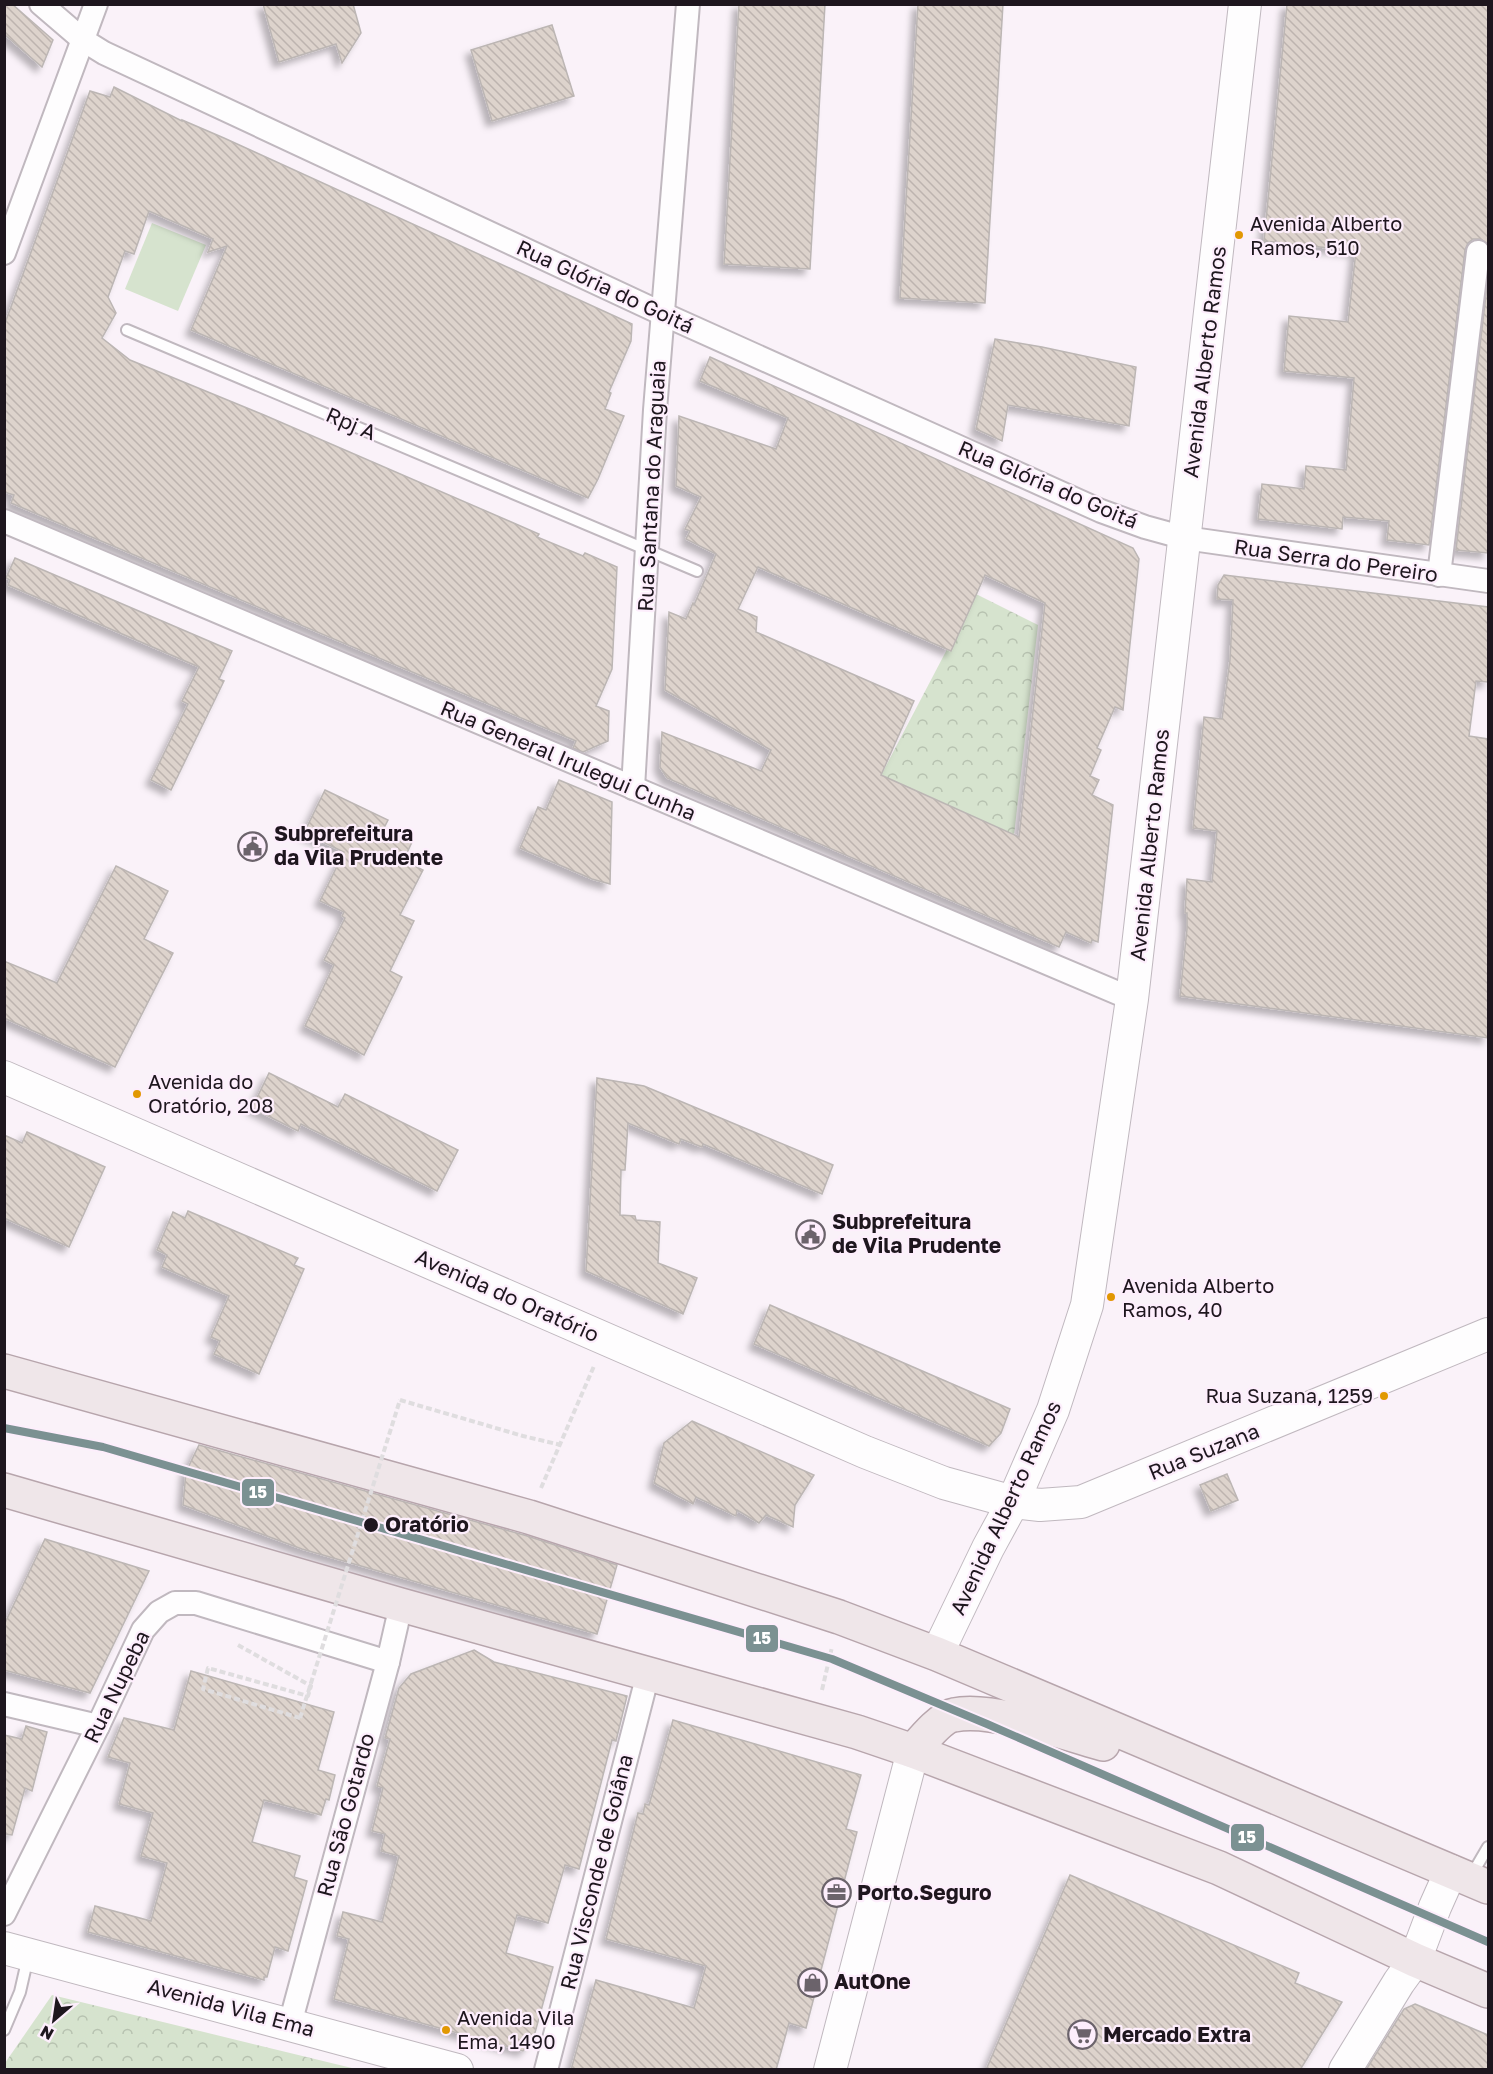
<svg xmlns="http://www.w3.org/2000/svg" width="1493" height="2074" font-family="'Golos Text',sans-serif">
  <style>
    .park { fill: url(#park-crowns) }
    .pitch { fill: #d6e3ce }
    .building { fill: url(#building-back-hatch); stroke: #bcb6b4; stroke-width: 1.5; fill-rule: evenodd; filter: url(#shadow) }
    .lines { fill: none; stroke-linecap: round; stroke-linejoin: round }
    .service-casing { stroke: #c0b8bf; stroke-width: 14 }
    .minor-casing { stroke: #c0b8bf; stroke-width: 26 }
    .secondary-casing { stroke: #c0b8bf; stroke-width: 34 }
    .primary-casing { stroke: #b7a5ac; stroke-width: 36 }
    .path { stroke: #dfdddf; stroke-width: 4; stroke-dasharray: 6 3; stroke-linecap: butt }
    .service { stroke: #fefdfe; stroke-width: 10 }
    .minor { stroke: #fefdfe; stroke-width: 22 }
    .secondary { stroke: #fefdfe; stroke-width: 32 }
    .primary { stroke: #efe6e9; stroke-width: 33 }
    .path-bridge { stroke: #dfdddf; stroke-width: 4; stroke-dasharray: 6 3; stroke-linecap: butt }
    .metro-1-casing { stroke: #fdeefc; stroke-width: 12 }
    .metro-1 { stroke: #7b9192; stroke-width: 8 }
    .bus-dot { fill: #e19803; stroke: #fdeefc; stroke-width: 2 }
    .stop-dot { fill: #1e161e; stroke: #fdeefc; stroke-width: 2 }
    .labels { text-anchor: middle; stroke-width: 4.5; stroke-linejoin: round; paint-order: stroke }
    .bus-label { font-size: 20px; fill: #1e161e; stroke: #fdeefc; text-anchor: start }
    .street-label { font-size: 21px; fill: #1e161e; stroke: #fdeefc }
    .poi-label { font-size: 21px; font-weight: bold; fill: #1e161e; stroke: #fdeefc; text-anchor: start }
    .stop-label { font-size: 21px; font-weight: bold; fill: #1e161e; stroke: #fdeefc; text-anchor: start }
    .line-badge { stroke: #fdeefc; stroke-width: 2 }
    .badge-label { font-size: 16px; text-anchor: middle; font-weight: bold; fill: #fff }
  </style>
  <defs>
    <pattern id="park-crowns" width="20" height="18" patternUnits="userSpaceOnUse" patternTransform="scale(1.5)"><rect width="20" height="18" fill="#d6e3ce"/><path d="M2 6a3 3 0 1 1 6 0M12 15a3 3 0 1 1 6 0" fill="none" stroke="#b7c2b0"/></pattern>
    <pattern id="building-back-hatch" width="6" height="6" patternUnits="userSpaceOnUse" patternTransform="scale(1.5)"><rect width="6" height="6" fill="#ddd3cc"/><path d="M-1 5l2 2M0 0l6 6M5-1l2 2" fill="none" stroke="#bdb4af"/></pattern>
    <filter id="shadow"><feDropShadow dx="-5.5" dy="5.5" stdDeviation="3" flood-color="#0004"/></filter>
  </defs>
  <rect width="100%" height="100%" fill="#faf2f9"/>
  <g class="park">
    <polygon points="976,594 1038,625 1014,835 878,781"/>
    <polygon points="52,1995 356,2069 5,2069 5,2063"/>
  </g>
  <polygon class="pitch" points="152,223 206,245 178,311 125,289"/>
  <g class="building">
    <polygon points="4,4 12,4 53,40 42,67 4,34"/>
    <polygon points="263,4 353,4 361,33 342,63 336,44 279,62"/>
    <polygon points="739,4 825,4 810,269 724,264"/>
    <polygon points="918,4 1003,4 985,303 900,298"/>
    <polygon points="1287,4 1488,4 1488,244 1480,239 1473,239 1468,243 1465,250 1429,545 1387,540 1389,521 1343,517 1342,529 1258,519 1262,484 1304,489 1306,466 1346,470 1354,378 1284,371 1289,316 1348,322 1356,251 1264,241"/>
    <polygon points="552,25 574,96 492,121 471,50"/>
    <polygon points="114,87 182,121 182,120 224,138 632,324 631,341 609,392 611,393 605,409 624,416 598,479 588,498 191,330 227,246 208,252 213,239 149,211 134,254 125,251 108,297 116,313 102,338 130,360 264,415 539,534 537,537 583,556 585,553 617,567 612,669 596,706 609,711 608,741 583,752 573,748 576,741 11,503 14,495 4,492 4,326 90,91 110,97"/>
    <polygon points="1488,278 1488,553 1456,550"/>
    <polygon points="995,339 1042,347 1136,367 1129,426 1008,405 1002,441 976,429"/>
    <path d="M710 357 1133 548 1139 559 1123 710 1115 707 1097 748 1101 750 1090 776 1099 780 1092 795 1113 805 1098 942 1092 940 1091 943 1066 932 1059 947 667 778 660 767 662 732 761 771 771 750 665 690 669 612 686 619 693 603 694 605 716 554 686 539 690 531 685 529 701 497 676 486 679 416 776 449 788 418 700 381ZM758 567 951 651 985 575 1045 603 1019 837 881 775 914 701 756 632 757 617 738 609Z"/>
    <polygon points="15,558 232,651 219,679 224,681 171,790 151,780 188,704 182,701 199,667 8,585 10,580 6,578"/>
    <polygon points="1224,575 1488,607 1488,682 1476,681 1469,736 1488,739 1488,1038 1180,996 1187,929 1187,913 1185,913 1187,879 1212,882 1217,831 1193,828 1204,717 1222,719 1230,660 1233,600 1217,599 1218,585"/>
    <polygon points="559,780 612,802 610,884 592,879 520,848 538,807 546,810"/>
    <polygon points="325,790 388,820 384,828 412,842 405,857 413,862 411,864 423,870 400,915 414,921 390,971 402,977 364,1055 305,1026 334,965 324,960 345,918 342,916 344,912 320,901 344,852 304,833"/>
    <polygon points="116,866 168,891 144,939 173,953 115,1067 4,1018 4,961 57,983"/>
    <polygon points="269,1073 338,1107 345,1094 458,1150 437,1191 301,1124 298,1131 252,1108"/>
    <polygon points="597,1078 644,1086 833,1165 822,1194 703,1144 702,1147 681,1139 679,1144 628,1123 625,1170 621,1170 620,1215 635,1216 636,1220 660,1222 658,1263 697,1278 683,1314 586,1271"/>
    <polygon points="27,1132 105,1167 69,1247 4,1218 4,1135 22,1143"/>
    <polygon points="188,1211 298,1258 294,1265 304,1269 259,1374 214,1354 220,1341 211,1337 229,1296 162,1267 167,1255 157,1250 173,1212 185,1218"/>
    <polygon points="770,1305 1010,1409 1001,1433 989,1446 754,1344"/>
    <polygon points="692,1421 814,1475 795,1505 793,1527 766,1515 759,1523 737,1510 736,1516 696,1497 693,1504 654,1483 664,1443"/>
    <polygon points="199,1445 524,1535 617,1565 597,1634 302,1549 183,1505 186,1472"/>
    <polygon points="1227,1474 1238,1500 1211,1511 1200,1485"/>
    <polygon points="45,1539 149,1571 90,1693 4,1670 4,1625"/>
    <polygon points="474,1650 494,1662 627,1696 616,1741 612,1740 579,1869 565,1865 548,1923 517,1915 506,1953 553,1967 533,2040 523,2051 334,1999 349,1939 337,1936 343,1912 382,1922 399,1856 381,1851 385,1834 372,1831 383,1788 377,1786 390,1739 385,1738 399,1688 411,1674"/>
    <polygon points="191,1671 334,1712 318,1770 335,1775 329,1800 326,1799 321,1815 264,1800 252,1842 300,1856 294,1877 307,1881 288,1951 275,1947 267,1977 264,1977 264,1980 88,1932 95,1906 151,1921 167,1863 141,1856 153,1813 119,1804 130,1763 108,1757 124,1718 174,1730"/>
    <polygon points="673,1720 861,1775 846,1829 857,1832 806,2028 789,2023 776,2070 571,2070 596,1980 694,2008 706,1966 606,1939 638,1813 643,1814 645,1804 649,1805"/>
    <polygon points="26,1726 47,1732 32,1791 25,1788 12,1835 4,1834 4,1735 22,1739"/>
    <polygon points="1070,1875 1299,1973 1295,1983 1342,2002 1300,2070 986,2070"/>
    <polygon points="1415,2004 1488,2035 1488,2070 1366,2070 1404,2009"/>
  </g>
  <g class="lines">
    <defs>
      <g id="service">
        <polyline points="127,330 697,571"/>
        <polyline points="1471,1876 1488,1847"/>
        <polyline points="4,2030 20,1992 28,1957"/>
      </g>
      <g id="minor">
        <polyline points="41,4 83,40 104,53 663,314 1101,511 1145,527 1185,538 1488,581"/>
        <polyline points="4,253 96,4"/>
        <polyline points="4,521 1132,999"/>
        <polyline points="1439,575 1478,252"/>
        <polyline points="633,788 655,410 688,4"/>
        <polyline points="4,1704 98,1726"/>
        <polyline points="4,1914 98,1726 143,1630 159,1612 175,1603 196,1603 388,1662"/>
        <polyline points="290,2024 388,1662 401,1605"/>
        <polyline points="546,2070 648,1674"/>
      </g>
      <g id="secondary">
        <polyline points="4,1077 865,1452 944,1483 1013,1502 1040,1505 1081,1502 1488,1334"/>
        <polyline points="937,1654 988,1548 1013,1502 1053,1410 1087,1305 1132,999 1245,4"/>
        <polyline points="4,1948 457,2070"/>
        <polyline points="830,2070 913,1751"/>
        <polyline points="1345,2070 1399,1982 1415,1960 1435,1907 1451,1871"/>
      </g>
      <g id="primary">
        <polyline points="4,1371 529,1517 839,1617 937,1654 1488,1887"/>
        <polyline points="4,1490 401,1605 857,1732 913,1751 1219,1868 1415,1960 1488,1991"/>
        <path d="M913 1751C921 1742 941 1717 954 1715 991 1707 1065 1733 1103 1744"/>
      </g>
    </defs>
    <use href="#service" class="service-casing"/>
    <use href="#minor" class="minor-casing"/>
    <use href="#secondary" class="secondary-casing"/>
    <use href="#primary" class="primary-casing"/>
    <g class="path">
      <polyline points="400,1400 523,1436 561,1445"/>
      <polyline points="541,1488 594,1366"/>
      <polyline points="238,1645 311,1686 308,1696 208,1668 203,1689 300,1718"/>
      <polyline points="822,1690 832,1647"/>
    </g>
    <use href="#service" class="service"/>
    <use href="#minor" class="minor"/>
    <use href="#secondary" class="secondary"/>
    <use href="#primary" class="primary"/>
    <polyline class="path-bridge" points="300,1718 400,1400"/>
    <defs>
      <polyline id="metro-1" points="4,1428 103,1447 832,1659 987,1724 1488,1942"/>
    </defs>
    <use href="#metro-1" class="metro-1-casing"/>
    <use href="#metro-1" class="metro-1"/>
  </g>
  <defs>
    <symbol id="civic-ring" viewBox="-11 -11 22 22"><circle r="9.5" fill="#fdeefc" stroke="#6b636b" stroke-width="1.5"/><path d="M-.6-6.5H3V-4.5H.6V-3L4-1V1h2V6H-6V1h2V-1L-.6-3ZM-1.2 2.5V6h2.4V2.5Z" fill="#6b636b"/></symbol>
    <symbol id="office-ring" viewBox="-11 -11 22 22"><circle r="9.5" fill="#fdeefc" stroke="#6b636b" stroke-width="1.5"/><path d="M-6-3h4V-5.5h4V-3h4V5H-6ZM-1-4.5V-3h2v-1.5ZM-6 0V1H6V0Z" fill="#6b636b"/></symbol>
    <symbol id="shop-ring" viewBox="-11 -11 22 22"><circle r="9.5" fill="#fdeefc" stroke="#6b636b" stroke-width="1.5"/><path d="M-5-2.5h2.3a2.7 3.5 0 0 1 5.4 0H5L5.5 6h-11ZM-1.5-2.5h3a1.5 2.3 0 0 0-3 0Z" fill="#6b636b"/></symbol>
    <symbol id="supermarket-ring" viewBox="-11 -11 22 22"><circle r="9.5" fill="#fdeefc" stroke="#6b636b" stroke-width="1.5"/><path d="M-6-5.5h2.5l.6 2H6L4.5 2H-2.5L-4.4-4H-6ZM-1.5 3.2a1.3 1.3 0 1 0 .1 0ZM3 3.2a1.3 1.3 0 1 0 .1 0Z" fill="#6b636b"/></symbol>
  </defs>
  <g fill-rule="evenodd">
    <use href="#civic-ring" x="236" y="830" width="33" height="33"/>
    <use href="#civic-ring" x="794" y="1218" width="33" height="33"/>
    <use href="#office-ring" x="820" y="1876" width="33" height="33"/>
    <use href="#shop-ring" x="796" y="1966" width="33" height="33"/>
    <use href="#supermarket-ring" x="1066" y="2018" width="33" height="33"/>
  </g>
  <g class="bus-dot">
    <circle cx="1239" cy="235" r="5"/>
    <circle cx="137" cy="1094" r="5"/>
    <circle cx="1111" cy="1297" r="5"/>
    <circle cx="1384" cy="1396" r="5"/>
    <circle cx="446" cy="2030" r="5"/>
  </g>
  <circle class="stop-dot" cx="371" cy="1525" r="8"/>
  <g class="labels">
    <g class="bus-label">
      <text x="1250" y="231">Avenida Alberto<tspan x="1250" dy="24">Ramos, 510</tspan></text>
      <text x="148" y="1089">Avenida do<tspan x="148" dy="24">Oratório, 208</tspan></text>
      <text x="1122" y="1293">Avenida Alberto<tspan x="1122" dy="24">Ramos, 40</tspan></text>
      <text x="1373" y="1403" text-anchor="end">Rua Suzana, 1259</text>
      <text x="457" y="2025">Avenida Vila<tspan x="457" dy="24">Ema, 1490</tspan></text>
    </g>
    <g class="street-label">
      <text transform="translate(605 287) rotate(25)" y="7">Rua Glória do Goitá</text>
      <text transform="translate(1205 362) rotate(-83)" y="7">Avenida Alberto Ramos</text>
      <text transform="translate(351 424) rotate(23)" y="7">Rpj A</text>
      <text transform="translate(1048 485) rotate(23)" y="7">Rua Glória do Goitá</text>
      <text transform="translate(652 486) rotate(-87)" y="7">Rua Santana do Araguaia</text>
      <text transform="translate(1336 561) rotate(8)" y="7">Rua Serra do Pereiro</text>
      <text transform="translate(568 761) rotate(23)" y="7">Rua General Irulegui Cunha</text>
      <text transform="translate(1150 845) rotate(-84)" y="7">Avenida Alberto Ramos</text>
      <text transform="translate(507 1296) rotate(24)" y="7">Avenida do Oratório</text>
      <text transform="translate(1204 1452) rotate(-22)" y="7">Rua Suzana</text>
      <text transform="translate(1006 1508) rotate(-65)" y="7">Avenida Alberto Ramos</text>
      <text transform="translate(117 1687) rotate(-64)" y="7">Rua Nupeba</text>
      <text transform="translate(346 1815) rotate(-75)" y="7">Rua São Gotardo</text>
      <text transform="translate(597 1872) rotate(-76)" y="7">Rua Visconde de Goiâna</text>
      <text transform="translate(231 2008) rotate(15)" y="7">Avenida Vila Ema</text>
    </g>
    <g class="poi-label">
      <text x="274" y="841">Subprefeitura<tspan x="274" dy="24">da Vila Prudente</tspan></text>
      <text x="832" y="1229">Subprefeitura<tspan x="832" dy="24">de Vila Prudente</tspan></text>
      <text x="857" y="1900">Porto.Seguro</text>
      <text x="834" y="1989">AutOne</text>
      <text x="1103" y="2042">Mercado Extra</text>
    </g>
    <g class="stop-label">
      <text x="385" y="1532">Oratório</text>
    </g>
  </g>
  <g class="line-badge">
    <rect x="241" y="1478" width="34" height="29" rx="6" fill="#7b9192"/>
    <rect x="745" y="1624" width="34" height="29" rx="6" fill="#7b9192"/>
    <rect x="1230" y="1823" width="35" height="29" rx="6" fill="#7b9192"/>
  </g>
  <g class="badge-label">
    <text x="258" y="1498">15</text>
    <text x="762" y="1644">15</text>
    <text x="1247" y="1843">15</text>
  </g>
  <rect width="1493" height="2074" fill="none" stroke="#1e161e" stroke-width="12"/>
  <g transform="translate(54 2020) rotate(209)" stroke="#fdeefc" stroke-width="4.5" paint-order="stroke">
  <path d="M0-4.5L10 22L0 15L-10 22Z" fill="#1e161e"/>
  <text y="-9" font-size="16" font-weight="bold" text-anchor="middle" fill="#1e161e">N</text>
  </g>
</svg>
